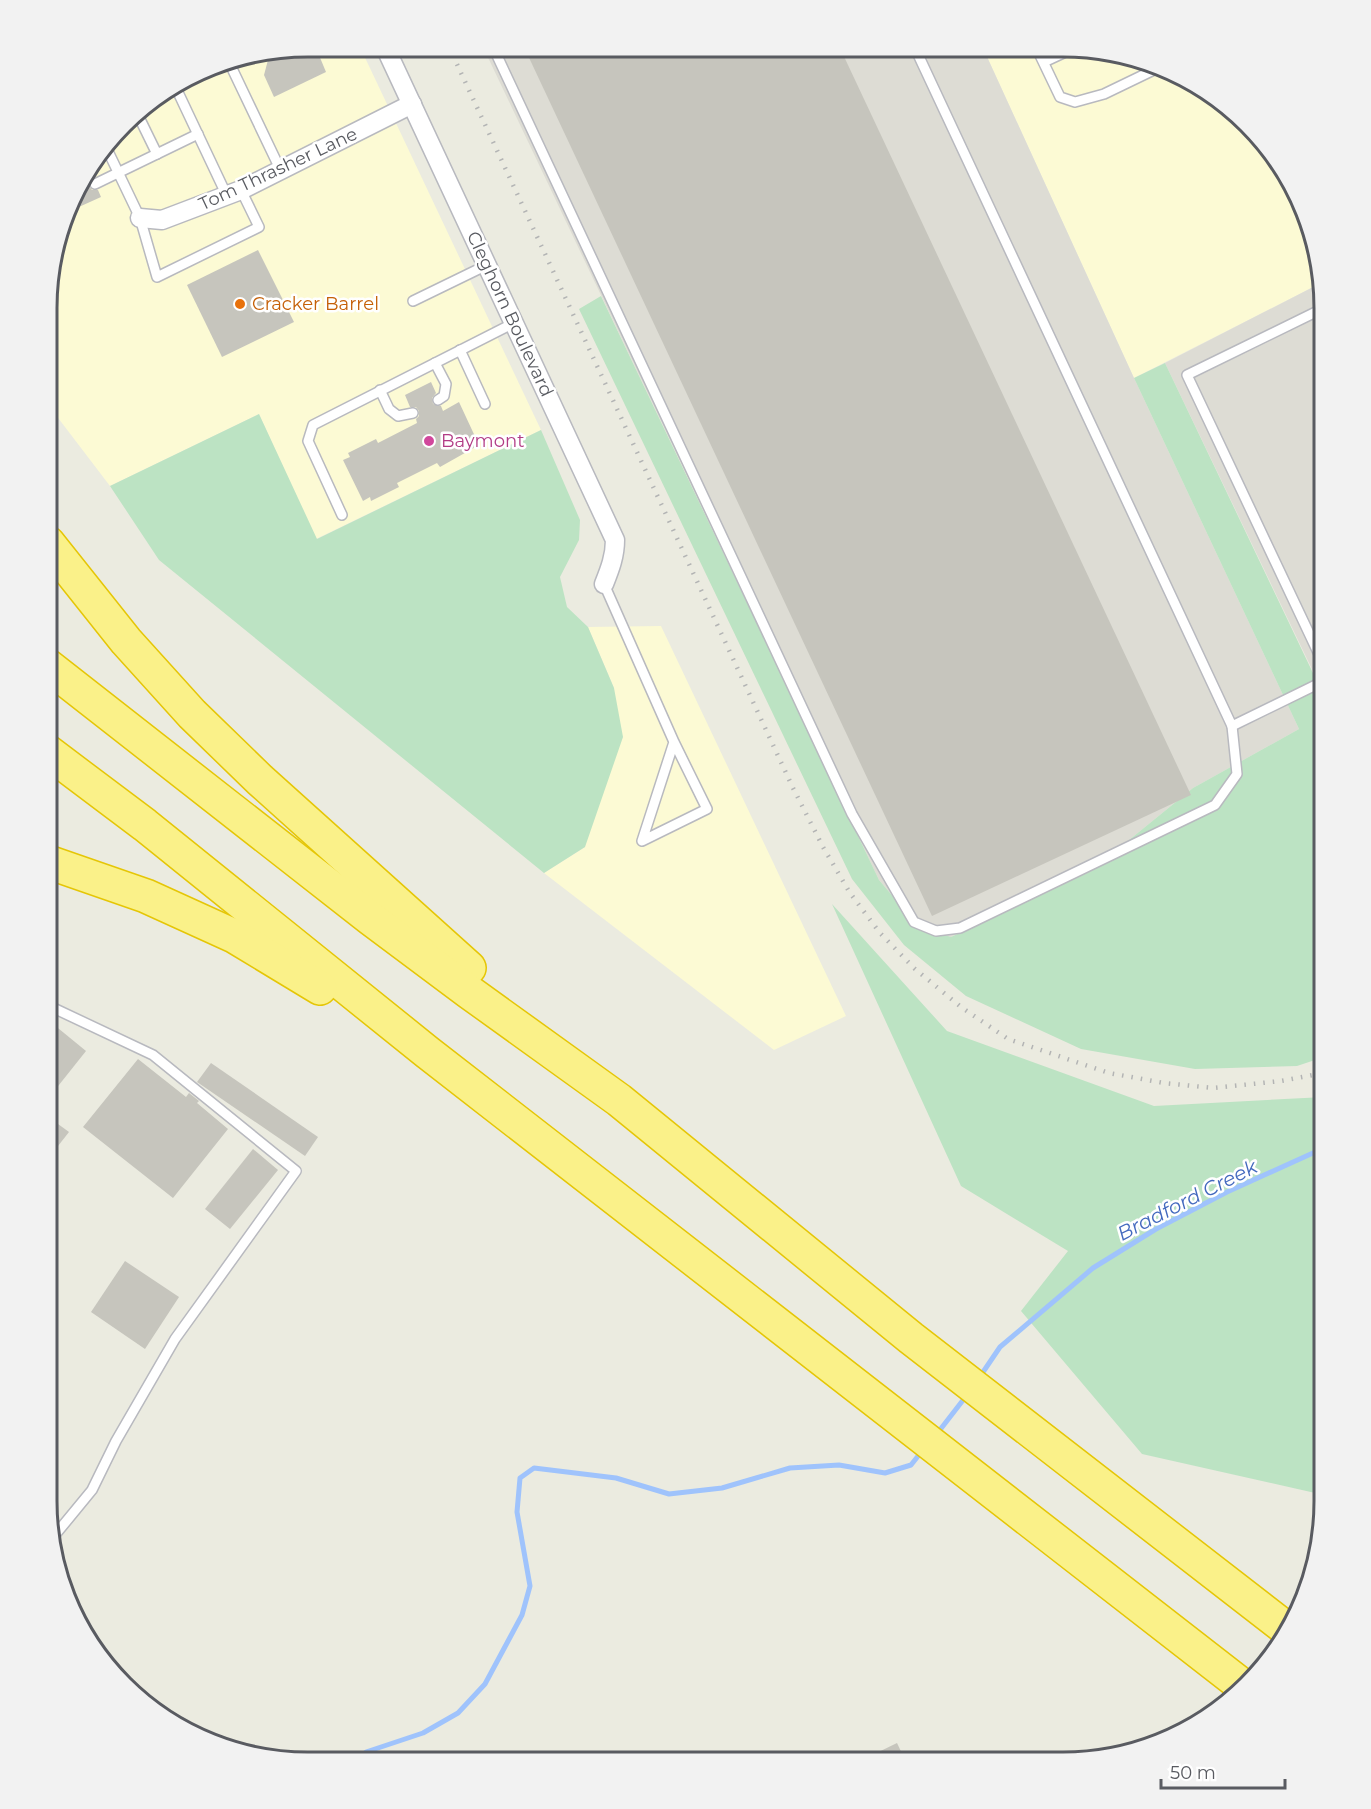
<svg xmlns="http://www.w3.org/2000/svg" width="1371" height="1809" font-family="Montserrat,sans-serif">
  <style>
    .commercial { fill: #fcfad4 }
    .industrial { fill: #dddcd4 }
    .green { fill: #bce3c3 }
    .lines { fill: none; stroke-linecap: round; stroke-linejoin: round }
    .stream { stroke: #9fc3fc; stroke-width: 5 }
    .building { fill: #c6c5bd }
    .service-casing { stroke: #b8b9bf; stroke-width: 12 }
    .minor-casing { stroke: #b8b9bf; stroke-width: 21 }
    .motorway-casing { stroke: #e5c606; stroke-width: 36 }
    .service { stroke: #fff; stroke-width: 9 }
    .minor { stroke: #fff; stroke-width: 18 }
    .motorway { stroke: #faf189; stroke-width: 33 }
    .rail { stroke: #b3b4b4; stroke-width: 4.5; stroke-dasharray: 1.5 8; stroke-linecap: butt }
    .food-dot { fill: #e8710a; stroke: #fff; stroke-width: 2 }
    .hotel-dot { fill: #d1479c; stroke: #fff; stroke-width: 2 }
    .labels { text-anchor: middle; stroke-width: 5; stroke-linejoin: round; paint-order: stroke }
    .street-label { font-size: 18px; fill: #595b61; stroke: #fff }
    .food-label { font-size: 18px; fill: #c56008; stroke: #fff; text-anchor: start }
    .hotel-label { font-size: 18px; fill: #b23c85; stroke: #fff; text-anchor: start }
    .water-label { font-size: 20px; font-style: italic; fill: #4369be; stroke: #fff }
    .rim { fill: none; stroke: #595b61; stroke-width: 3 }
  </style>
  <rect width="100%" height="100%" fill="#ebebe0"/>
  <g class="commercial">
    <polygon points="308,47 360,47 541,430 316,539 259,414 110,486 49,406 49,274 81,178 136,111 224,61"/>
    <polygon points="983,48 1097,49 1163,66 1222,100 1297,192 1319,284 1134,378"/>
    <polygon points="661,626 846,1016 774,1050 544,873 585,847 614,688 588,627"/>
  </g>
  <g class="industrial">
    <polygon points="483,47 983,48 1134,378 1299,729 1193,788 1091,871 951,937 918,926 879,880"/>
    <polygon points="1319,284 1324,308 1324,691 1323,692 1165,363"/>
  </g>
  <g class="green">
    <polygon points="601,296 879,880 918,926 951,937 1091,871 1193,788 1299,729 1134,378 1165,363 1322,692 1324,691 1324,1057 1297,1066 1195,1069 1081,1049 966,996 904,945 852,879 579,309"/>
    <polygon points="259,414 317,539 541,430 580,520 579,540 560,577 567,607 588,627 614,688 623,737 585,847 544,873 159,560 110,486"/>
    <polygon points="832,904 947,1031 1154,1106 1324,1097 1324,1495 1142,1454 1021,1311 1068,1251 961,1186"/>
  </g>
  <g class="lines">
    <g class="stream">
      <polyline points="979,1378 1000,1347 1093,1268 1156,1229 1227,1192 1324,1148"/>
      <polyline points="936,1435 967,1395"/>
      <polyline points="360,1761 366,1752 423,1733 458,1713 485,1684 522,1615 530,1586 517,1512 520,1478 534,1468 616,1478 669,1494 722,1488 790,1468 839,1465 885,1473 911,1465 922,1451"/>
    </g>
  </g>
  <g class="building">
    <polygon points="308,46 316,48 326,72 274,97 264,75 268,60 287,50"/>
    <polygon points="524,47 840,48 1191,795 932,916"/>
    <polygon points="89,169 92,178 89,181 89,186 92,190 98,190 101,197 70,211 81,178"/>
    <polygon points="258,250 294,322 222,357 187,285"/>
    <polygon points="431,382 436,393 432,398 433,404 441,406 443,411 459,402 479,445 440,467 437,463 397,483 399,487 371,501 370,497 363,501 343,460 350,457 348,453 376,439 378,443 417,423 416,419 419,416 419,411 416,407 410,407 405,395"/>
    <polygon points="53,1024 86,1051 47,1100 47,1031"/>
    <polygon points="138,1059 186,1097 189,1093 199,1101 197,1103 228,1129 173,1198 83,1127"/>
    <polygon points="211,1063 318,1137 305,1156 197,1082"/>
    <polygon points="47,1116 69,1132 47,1160"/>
    <polygon points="253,1149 278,1170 230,1229 205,1209"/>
    <polygon points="125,1261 179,1297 145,1349 91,1312"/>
    <polygon points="897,1743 906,1762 858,1762"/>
  </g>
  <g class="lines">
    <defs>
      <g id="service">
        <polyline points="493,47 852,814 914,922 936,931 960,928 1215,805 1237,774 1232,726"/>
        <polyline points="915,48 1232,726 1324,681"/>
        <polyline points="1037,49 1060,97 1075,102 1104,94 1162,66"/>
        <polyline points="228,60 281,171"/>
        <polyline points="1044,62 1072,49"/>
        <polyline points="176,88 227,196"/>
        <polyline points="136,111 157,154"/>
        <polyline points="106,147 140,218 157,277 259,227 241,190"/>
        <polyline points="95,184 198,134"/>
        <polyline points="413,301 487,265"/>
        <polyline points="460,350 485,404"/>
        <polyline points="435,363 446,384 444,396 438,400"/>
        <polyline points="380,390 389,409 398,416 413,413"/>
        <polyline points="342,515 308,441 313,425 514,323"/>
        <polyline points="604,584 674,742 707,809 642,841 674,742"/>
        <polyline points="1324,665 1187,375 1324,308"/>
        <polyline points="47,1005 153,1055 296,1171 175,1339 116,1441 92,1490 55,1535"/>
      </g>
      <g id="minor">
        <path d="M385 47 615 540C615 556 610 569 604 584"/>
        <polyline points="140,218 162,220 241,190 412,104"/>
      </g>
      <g id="motorway">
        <polyline points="48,543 126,641 192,714 260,780 469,968"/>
        <polyline points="48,666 370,918 469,992 619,1100 911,1338 1288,1630"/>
        <polyline points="48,752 145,825 427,1052 1244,1687"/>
        <polyline points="48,862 146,896 234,936 320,988"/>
      </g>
    </defs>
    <use href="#service" class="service-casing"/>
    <use href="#minor" class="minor-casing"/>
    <use href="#motorway" class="motorway-casing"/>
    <use href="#service" class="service"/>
    <use href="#minor" class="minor"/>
    <use href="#motorway" class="motorway"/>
    <polyline class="rail" points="449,47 793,788 823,847 850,893 880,933 915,969 961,1007 1008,1039 1109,1073 1164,1083 1213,1088 1281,1081 1324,1073"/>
  </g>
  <circle class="food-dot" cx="240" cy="304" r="6"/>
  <circle class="hotel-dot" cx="429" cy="441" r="6"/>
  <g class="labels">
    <g class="street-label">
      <text transform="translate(278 169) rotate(-25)" y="6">Tom Thrasher Lane</text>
      <text transform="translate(510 314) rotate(65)" y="6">Cleghorn Boulevard</text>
    </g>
    <g class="food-label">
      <text x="252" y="310">Cracker Barrel</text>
    </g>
    <g class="hotel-label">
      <text x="441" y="447">Baymont</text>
    </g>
    <g class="water-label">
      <text transform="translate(1187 1200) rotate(-27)" y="7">Bradford Creek</text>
    </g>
  </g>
  <path d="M0 0H1371V1809H0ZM308 57H1063A251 251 0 0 1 1314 308V1501A251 251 0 0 1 1063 1752H308A251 251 0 0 1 57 1501V308A251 251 0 0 1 308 57Z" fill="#f2f2f2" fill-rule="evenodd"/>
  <path class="rim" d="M308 57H1063A251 251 0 0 1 1314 308V1501A251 251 0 0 1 1063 1752H308A251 251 0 0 1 57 1501V308A251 251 0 0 1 308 57Z"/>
  <path d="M1161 1779v9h124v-9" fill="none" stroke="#595b61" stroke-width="3"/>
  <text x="1170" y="1779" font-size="18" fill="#595b61" stroke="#ffffff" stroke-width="4.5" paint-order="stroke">50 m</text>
</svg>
